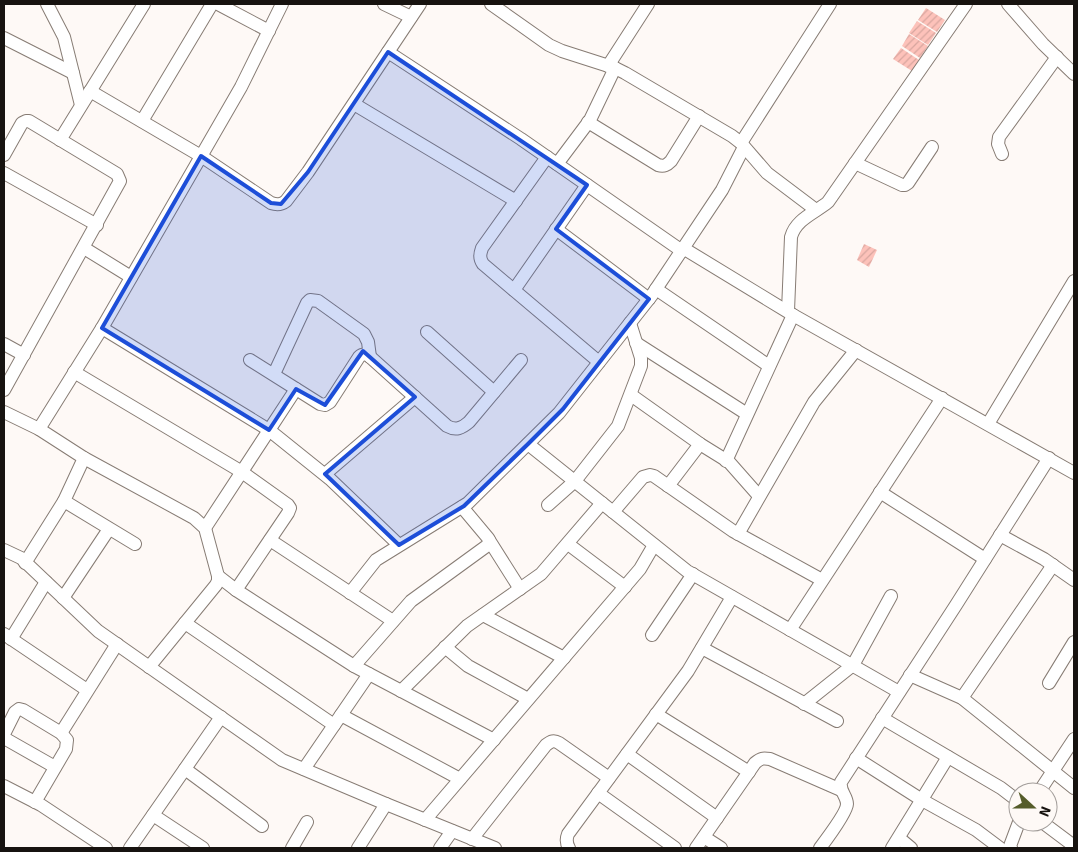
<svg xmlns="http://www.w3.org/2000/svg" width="1078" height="852" font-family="Signika,sans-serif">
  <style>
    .building { fill: url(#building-hatch) }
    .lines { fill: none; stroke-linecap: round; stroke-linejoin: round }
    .minor-casing { stroke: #877c74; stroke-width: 14 }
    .minor { stroke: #fff; stroke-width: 12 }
    .marked { fill: #1d4ed8; fill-opacity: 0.2; stroke: #1d4ed8; stroke-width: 4; stroke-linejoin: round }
  </style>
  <defs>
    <pattern id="building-hatch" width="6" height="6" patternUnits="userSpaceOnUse" patternTransform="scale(1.25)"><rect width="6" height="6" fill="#fdc2ba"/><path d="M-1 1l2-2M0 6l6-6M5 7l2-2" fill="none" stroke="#d8a69f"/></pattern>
  </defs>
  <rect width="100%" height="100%" fill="#fef9f6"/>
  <g class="building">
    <polygon points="926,8 945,20 937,32 918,20"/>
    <polygon points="917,21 936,33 928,45 909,33"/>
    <polygon points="909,34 928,46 920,58 902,46"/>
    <polygon points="901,48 919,60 912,71 893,59"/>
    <polygon points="864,244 877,250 869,267 857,260"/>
  </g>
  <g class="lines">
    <defs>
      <g id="minor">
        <polyline points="47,4 64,37 81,105"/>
        <polyline points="218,4 269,31"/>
        <polyline points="384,4 411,17"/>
        <polyline points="491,4 549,45 562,51 615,68 625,73 732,136 741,143 767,173 816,210"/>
        <polyline points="1008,4 1043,44 1074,74"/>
        <polyline points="4,38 73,73"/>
        <polyline points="388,52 521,139 682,251"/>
        <polyline points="608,66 648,4"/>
        <path d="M90 91 201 156 271 203C277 205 281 205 286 201L308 172 420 4"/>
        <polyline points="354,104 516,201"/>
        <polyline points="142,121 212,4"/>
        <path d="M588 122 658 165C664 167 667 165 671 161L699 116"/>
        <polyline points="60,140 144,4"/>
        <polyline points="741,143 830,4"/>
        <polyline points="1002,154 998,144 999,137 1057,57"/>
        <polyline points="4,155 22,123 26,121 29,121 117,174 120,181 4,390"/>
        <path d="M547 157 482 248C480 254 479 258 483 264L599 362"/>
        <polyline points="855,163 902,185 905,185 908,183 932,147"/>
        <polyline points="557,164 590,120 615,68"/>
        <polyline points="4,173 97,225"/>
        <polyline points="556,229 649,299"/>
        <polyline points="84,248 131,277"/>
        <polyline points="683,248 793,315 1074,473"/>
        <polyline points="656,289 769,366"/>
        <polyline points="514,290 587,185"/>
        <path d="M788 311 791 237C796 219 815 213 828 202L966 4"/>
        <polyline points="102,328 269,430 330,479 399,545"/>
        <polyline points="427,332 494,392"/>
        <polyline points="636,343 747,414"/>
        <polyline points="4,344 24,355"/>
        <path d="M250 360 320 404 325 405 330 402 359 357C362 354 364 354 368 355L447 426C456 431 462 428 469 422L521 360"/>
        <polyline points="74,372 242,472 288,505 290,508 288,513 236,590"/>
        <polyline points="274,374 307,303 310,300 318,301 364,334 368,342 370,357"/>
        <polyline points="631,395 700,444 729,462 759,496"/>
        <polyline points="4,412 39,429 84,458 194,518 205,528 218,576 218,581 216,585 149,667"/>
        <polyline points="988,424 1074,281"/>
        <polyline points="39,429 102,328 241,87 282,4"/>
        <polyline points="528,444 687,571 899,692"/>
        <polyline points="726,461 793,315"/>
        <polyline points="325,474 415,397"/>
        <polyline points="668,486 700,444"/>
        <polyline points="880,492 985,559"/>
        <polyline points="64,501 135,544"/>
        <polyline points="548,505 575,481 618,426 641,366 641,358 630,323"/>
        <polyline points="613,512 643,477 650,475 654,476 733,531 822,580"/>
        <polyline points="205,528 296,389"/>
        <polyline points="738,534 814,402 856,350"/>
        <polyline points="1000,535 1044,559 1074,580"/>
        <polyline points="270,540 393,621"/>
        <polyline points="489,540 520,589"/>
        <polyline points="568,544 625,587"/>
        <polyline points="4,550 21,558 98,631 282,760 386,804 495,848"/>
        <polyline points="25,563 64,501 84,458"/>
        <polyline points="218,576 236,590 354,666 494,740"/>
        <polyline points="350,593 376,560 468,503 559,413 652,295 722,190 744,147"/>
        <polyline points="63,598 109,529"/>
        <polyline points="483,615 564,658"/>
        <polyline points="185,623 334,725"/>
        <polyline points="790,630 942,398"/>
        <polyline points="4,634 87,690"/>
        <polyline points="652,635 693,574"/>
        <polyline points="11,639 46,582"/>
        <polyline points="445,647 468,666 528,699"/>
        <polyline points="702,648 837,721"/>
        <polyline points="354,666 411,601 488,545 489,540 488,538 462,507"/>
        <polyline points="910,675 962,698 1074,788"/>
        <polyline points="1049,683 1074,642"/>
        <polyline points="401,691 467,626 541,574 602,503"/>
        <polyline points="962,698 1053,565"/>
        <polyline points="804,704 853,665 891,596"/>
        <polyline points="656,714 749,772"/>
        <polyline points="341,715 460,779"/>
        <polyline points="882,718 1001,788 1018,801"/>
        <polyline points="61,733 117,644"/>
        <polyline points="4,734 15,712 19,709 23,710 61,733 67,740 66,749 35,802"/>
        <polyline points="4,738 55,767"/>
        <polyline points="627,754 717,818"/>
        <polyline points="856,758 922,800 976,830 1000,848"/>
        <polyline points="185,769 262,826"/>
        <polyline points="304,769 369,674"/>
        <polyline points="4,786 41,805 106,848"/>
        <polyline points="1039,792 1074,739"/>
        <polyline points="598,793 675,848"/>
        <polyline points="153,815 203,848"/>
        <polyline points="425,820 640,569 654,545"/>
        <polyline points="1042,822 1074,846"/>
        <polyline points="704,837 721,848"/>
        <polyline points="899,838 911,848"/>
        <path d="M472 839 546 745C551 741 554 740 559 743L609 778"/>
        <polyline points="130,848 221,717"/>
        <polyline points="292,848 307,822"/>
        <polyline points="358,848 386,804"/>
        <polyline points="440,848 452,831"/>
        <path d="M569 848C566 843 566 839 568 834L688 671 732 597"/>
        <path d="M696 848 755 763C761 758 763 758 770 759L841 790"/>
        <path d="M820 848C826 840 847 812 847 804 847 796 839 791 841 782L956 605 1049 458"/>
        <polyline points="892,848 948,757"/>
        <polyline points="1011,848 1010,846 1019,822"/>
      </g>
    </defs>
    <use href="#minor" class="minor-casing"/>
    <use href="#minor" class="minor"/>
  </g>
  <path class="marked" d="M388 52 587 185 556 229 649 299 563 409 528 444 464 506 399 545 325 474 415 397 363 351 325 405 296 389 269 430 102 328 201 156 271 203 281 204 308 172Z"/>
  <rect width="1078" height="852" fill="none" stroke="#171310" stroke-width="10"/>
  <g transform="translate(1033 807) rotate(111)"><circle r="24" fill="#fef9f6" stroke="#a29d9a"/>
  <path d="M0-4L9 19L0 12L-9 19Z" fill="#555c2a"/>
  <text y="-8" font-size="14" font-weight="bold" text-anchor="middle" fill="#171310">N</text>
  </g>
</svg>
